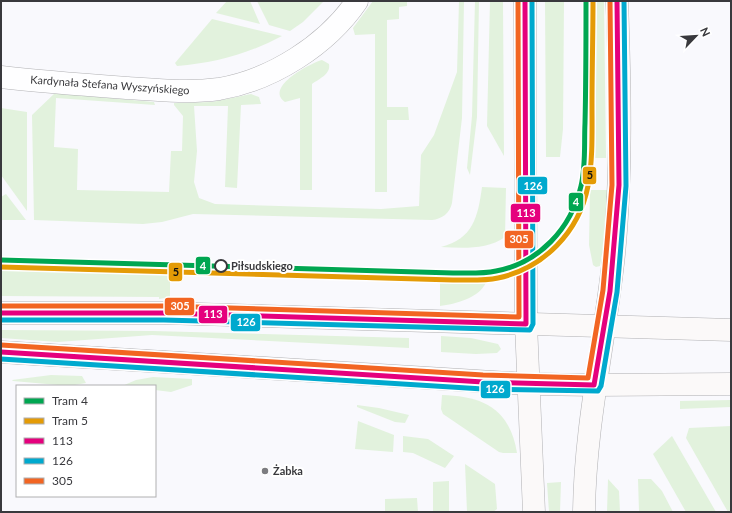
<svg xmlns="http://www.w3.org/2000/svg" width="732" height="513" font-family="Lato,sans-serif">
  <style>
    .green { fill: #e2f2dd }
    .lines { fill: none; stroke-linecap: round; stroke-linejoin: round }
    .street-casing { stroke: #b1b1b4; stroke-width: 23 }
    .secondary-casing { stroke: #b1b1b4; stroke-width: 23 }
    .street { stroke: #fefeff; stroke-width: 22 }
    .secondary { stroke: #fbf9f9; stroke-width: 22 }
    .bus-1-casing { stroke: #fff; stroke-width: 8 }
    .bus-2-casing { stroke: #fff; stroke-width: 8 }
    .bus-3-casing { stroke: #fff; stroke-width: 8 }
    .bus-1 { stroke: #e5007d; stroke-width: 5 }
    .bus-2 { stroke: #00a9ce; stroke-width: 5 }
    .bus-3 { stroke: #f26522; stroke-width: 5 }
    .tram-1-casing { stroke: #fff; stroke-width: 8 }
    .tram-2-casing { stroke: #fff; stroke-width: 8 }
    .tram-1 { stroke: #00a651; stroke-width: 5 }
    .tram-2 { stroke: #e49b06; stroke-width: 5 }
    .stop-dot { fill: #fff; stroke: #39393d; stroke-width: 2 }
    .poi-dot { fill: #7c7c80; stroke: #fff; stroke-width: 1.5 }
    .labels { text-anchor: middle; stroke-width: 4; stroke-linejoin: round; paint-order: stroke }
    .street-label { font-size: 11px; fill: #39393d; stroke: #fff }
    .stop-label { font-size: 11px; font-weight: bold; fill: #39393d; stroke: #fff; text-anchor: start }
    .poi-label { font-size: 11px; font-weight: bold; fill: #39393d; stroke: #fff; text-anchor: start }
    .line-badge { stroke: #fff; stroke-width: 1.5 }
    .badge-label { font-size: 11px; text-anchor: middle; font-weight: bold; fill: #fff }
    .pale-badge-label { font-size: 11px; text-anchor: middle; font-weight: bold; fill: #111 }
  </style>
  <rect width="100%" height="100%" fill="#f9f9fd"/>
  <g class="green">
    <polygon points="227,1 250,1 260,24 216,13"/>
    <polygon points="257,1 324,1 303,22 290,31 269,25"/>
    <polygon points="373,1 407,1 407,6 399,7 399,19 387,20 387,107 408,107 409,120 387,120 387,192 375,192 375,34 355,35 353,28"/>
    <path d="M459 1H464L462 118 452 203C450 213 442 219 432 220L193 214 162 222 143 224 34 220 32 115 55 93 154 102 155 105 56 98 54 147 78 149 77 190 169 192 171 151H182L183 116 174 105V103L212 102 251 94 259 97 261 104 241 105 237 188 225 187 228 106H194L197 151 194 182 199 198 215 204 381 209 419 206 421 155 434 135 457 72Z"/>
    <polygon points="475,1 479,1 477,117 470,175 467,168 472,116"/>
    <polygon points="490,1 503,1 504,156 487,126"/>
    <polygon points="545,1 564,1 563,129 560,157 546,157"/>
    <polygon points="592,1 604,1 606,158 590,158"/>
    <path d="M212 19 282 36C248 54 215 63 177 66L175 63Z"/>
    <path d="M322 60 329 64C331 74 319 79 312 84V190H300V98L285 102C264 87 311 63 322 60Z"/>
    <polygon points="1,108 27,112 27,211 1,175"/>
    <path d="M482 187 506 188 505 237C487 250 462 248 441 247 473 239 478 217 482 187Z"/>
    <polygon points="590,190 608,190 606,231 600,266 596,267 593,265 589,245"/>
    <polygon points="6,194 26,220 1,220 1,197"/>
    <polygon points="1,268 165,272 165,270 170,270 170,297 159,299 159,297 1,296"/>
    <path d="M440 279 484 280 486 282C480 298 455 304 440 306Z"/>
    <polygon points="1,330 153,331 409,338 409,348 152,335 58,342 1,338"/>
    <polygon points="441,336 471,338 498,344 501,349 497,353 476,354 441,352"/>
    <polygon points="51,375 82,376 86,383 69,386 13,381 12,380"/>
    <polygon points="153,377 192,379 192,385 171,392 155,390 155,386 122,386 136,380"/>
    <path d="M442 395C483 396 510 409 517 453H503L499 452 443 414 441 409Z"/>
    <polygon points="731,400 731,407 680,409 680,401"/>
    <polygon points="357,405 379,408 409,415 405,423 395,422 357,407"/>
    <polygon points="358,421 394,435 393,452 355,449"/>
    <polygon points="731,426 731,512 728,512 686,438 689,428"/>
    <polygon points="403,436 428,439 454,456 445,468 413,453 403,452"/>
    <polygon points="672,436 716,512 686,512 653,454"/>
    <polygon points="465,464 495,484 497,509 493,512 467,512"/>
    <polygon points="608,479 619,491 620,512 607,512"/>
    <polygon points="638,479 651,479 662,491 673,512 639,512"/>
    <polygon points="449,481 449,512 433,512 433,482"/>
    <polygon points="561,482 560,512 549,512 547,483"/>
    <polygon points="417,498 418,512 385,512 385,499"/>
  </g>
  <g class="lines">
    <defs>
      <path id="street" d="M1 77C43 82 86 85 128 88 158 90 189 93 219 89 272 80 327 45 357 1"/>
      <g id="secondary">
        <polyline points="525,1 526,324 534,512"/>
        <polyline points="1,313 164,313 731,330"/>
        <polyline points="1,352 528,384 594,385 731,384"/>
        <path d="M584 512C585 425 605 341 614 254 622 171 620 85 617 1"/>
      </g>
    </defs>
    <use href="#street" class="street-casing"/>
    <use href="#secondary" class="secondary-casing"/>
    <use href="#street" class="street"/>
    <use href="#secondary" class="secondary"/>
    <defs>
      <g id="bus-1">
        <polyline points="1,313 164,313 526,324 525,1"/>
        <polyline points="1,352 483,382 594,385 610,291 619,185 617,1"/>
      </g>
      <g id="bus-2">
        <polyline points="1,320 164,320 530,330 533,324 532,1"/>
        <polyline points="1,359 483,389 598,391 601,386 617,292 626,186 624,1"/>
      </g>
      <g id="bus-3">
        <polyline points="1,306 164,306 519,317 518,1"/>
        <polyline points="1,345 483,375 588,378 603,290 612,185 610,1"/>
      </g>
    </defs>
    <use href="#bus-1" class="bus-1-casing"/>
    <use href="#bus-2" class="bus-2-casing"/>
    <use href="#bus-3" class="bus-3-casing"/>
    <use href="#bus-1" class="bus-1"/>
    <use href="#bus-2" class="bus-2"/>
    <use href="#bus-3" class="bus-3"/>
    <defs>
      <path id="tram-1" d="M1 260 453 273C467 273 482 274 496 271 539 263 571 229 581 186 586 166 584 144 585 123 586 82 586 42 586 1"/>
      <path id="tram-2" d="M1 267 453 280C468 280 484 281 498 278 544 268 579 232 588 186 593 159 592 131 592 104 592 70 593 35 593 1"/>
    </defs>
    <use href="#tram-1" class="tram-1-casing"/>
    <use href="#tram-2" class="tram-2-casing"/>
    <use href="#tram-1" class="tram-1"/>
    <use href="#tram-2" class="tram-2"/>
  </g>
  <circle class="stop-dot" cx="221" cy="266" r="6"/>
  <circle class="poi-dot" cx="265" cy="471" r="4"/>
  <g class="labels">
    <g class="street-label">
      <text transform="translate(110 85) rotate(4)" y="4">Kardynała Stefana Wyszyńskiego</text>
    </g>
    <g class="stop-label">
      <text x="231" y="270">Piłsudskiego</text>
    </g>
    <g class="poi-label">
      <text x="273" y="475">Żabka</text>
    </g>
  </g>
  <g class="line-badge">
    <rect x="582" y="166" width="15" height="19" rx="4" fill="#e49b06"/>
    <rect x="517" y="176" width="31" height="19" rx="4" fill="#00a9ce"/>
    <rect x="568" y="192" width="16" height="20" rx="4" fill="#00a651"/>
    <rect x="510" y="203" width="31" height="20" rx="4" fill="#e5007d"/>
    <rect x="504" y="230" width="30" height="19" rx="4" fill="#f26522"/>
    <rect x="195" y="256" width="16" height="19" rx="4" fill="#00a651"/>
    <rect x="168" y="262" width="15" height="20" rx="4" fill="#e49b06"/>
    <rect x="164" y="297" width="31" height="19" rx="4" fill="#f26522"/>
    <rect x="198" y="305" width="30" height="19" rx="4" fill="#e5007d"/>
    <rect x="230" y="313" width="31" height="19" rx="4" fill="#00a9ce"/>
    <rect x="480" y="380" width="31" height="19" rx="4" fill="#00a9ce"/>
  </g>
  <g class="badge-label">
    <text x="533" y="190">126</text>
    <text x="576" y="206">4</text>
    <text x="526" y="217">113</text>
    <text x="519" y="243">305</text>
    <text x="203" y="270">4</text>
    <text x="180" y="310">305</text>
    <text x="213" y="318">113</text>
    <text x="246" y="326">126</text>
    <text x="495" y="393">126</text>
  </g>
  <g class="pale-badge-label">
    <text x="590" y="179">5</text>
    <text x="176" y="276">5</text>
  </g>
  <rect width="732" height="513" fill="none" stroke="#39393d" stroke-width="4"/>
  <rect x="16" y="385" width="140" height="112" fill="#ffffff" stroke="#b0b0b1"/>
  <rect x="24" y="398" width="20" height="6" fill="#00a651" stroke="#b0b0b1"/>
  <text x="52" y="405" font-size="12" fill="#39393d">Tram 4</text>
  <rect x="24" y="418" width="20" height="6" fill="#e49b06" stroke="#b0b0b1"/>
  <text x="52" y="425" font-size="12" fill="#39393d">Tram 5</text>
  <rect x="24" y="438" width="20" height="6" fill="#e5007d" stroke="#b0b0b1"/>
  <text x="52" y="445" font-size="12" fill="#39393d">113</text>
  <rect x="24" y="458" width="20" height="6" fill="#00a9ce" stroke="#b0b0b1"/>
  <text x="52" y="465" font-size="12" fill="#39393d">126</text>
  <rect x="24" y="478" width="20" height="6" fill="#f26522" stroke="#b0b0b1"/>
  <text x="52" y="485" font-size="12" fill="#39393d">305</text>
  <g transform="translate(696 36) rotate(65)" stroke="#ffffff" stroke-width="3" paint-order="stroke">
  <path d="M0-3L7 15L0 10L-7 15Z" fill="#39393d"/>
  <text y="-6" font-size="11" font-weight="bold" text-anchor="middle" fill="#39393d">N</text>
  </g>
</svg>
